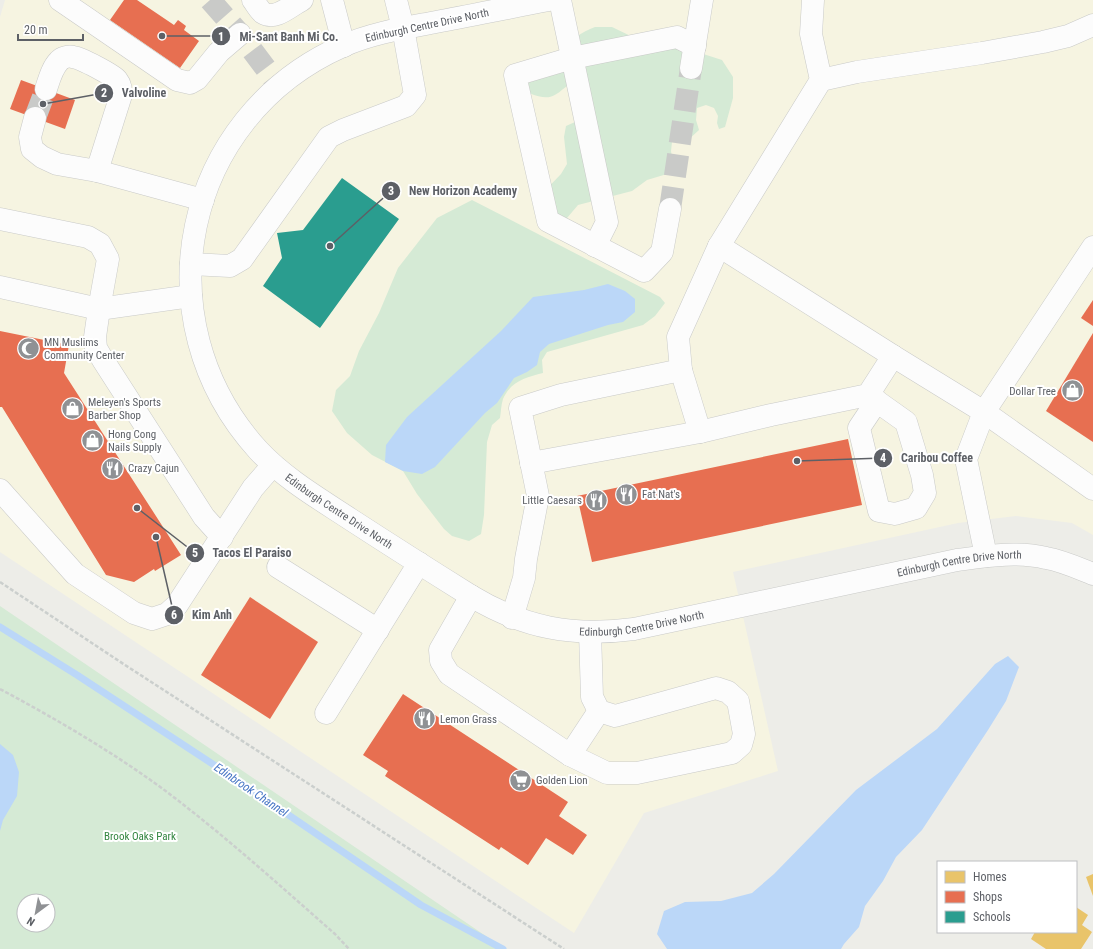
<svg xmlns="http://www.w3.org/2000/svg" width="1093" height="949" font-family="'Roboto Condensed',sans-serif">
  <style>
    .commercial { fill: #f6f4e1 }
    .green { fill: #d5ead5; fill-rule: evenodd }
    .water { fill: #bbd7f8 }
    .homes { fill: #e9c46a }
    .shops { fill: #e76f51 }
    .schools { fill: #2a9d8f }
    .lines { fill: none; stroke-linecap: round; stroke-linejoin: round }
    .stream { stroke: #bbd7f8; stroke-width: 7 }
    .minor-tunnel { stroke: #c9cac8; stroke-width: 22; stroke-dasharray: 22 11; stroke-linecap: butt }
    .minor-casing { stroke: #c9cac8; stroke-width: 23 }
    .path { stroke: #cbcfcd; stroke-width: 2.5; stroke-dasharray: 4 2; stroke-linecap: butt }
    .minor { stroke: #fcfcfc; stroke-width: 22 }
    .labels { text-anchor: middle; stroke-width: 4; stroke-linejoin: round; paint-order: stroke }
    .street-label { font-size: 11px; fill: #5d6066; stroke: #fff }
    .poi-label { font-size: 11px; fill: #5d6066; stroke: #fff; text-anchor: start }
    .park-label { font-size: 11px; fill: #348641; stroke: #fff }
    .water-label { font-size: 12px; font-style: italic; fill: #4675c5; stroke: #fff }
    .leader { fill: none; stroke: #5d6066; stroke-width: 1.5 }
    .callout-dot { fill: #5d6066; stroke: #fff; stroke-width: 1.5 }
    .mark-label { font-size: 12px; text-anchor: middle; font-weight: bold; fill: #fff }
    .callout-label { font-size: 12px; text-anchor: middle; font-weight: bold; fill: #5d6066; stroke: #fff; stroke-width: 4; stroke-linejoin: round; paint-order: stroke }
  </style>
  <rect width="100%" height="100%" fill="#edede8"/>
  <polygon class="commercial" points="5,0 1093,0 1093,535 1072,523 1016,516 958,523 733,572 778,771 644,813 574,933 0,552 0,17"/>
  <g class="green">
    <path d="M595 27H612L639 40 697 52 722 60 733 77V98L725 127 719 129 717 123 718 116 714 108 706 105 697 108 696 120 699 130 688 140 672 142 671 151 673 164 667 174 647 180 632 191 578 205 567 218 558 219 538 198 561 174 567 164 564 137 566 126 575 122 580 109 569 84C553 98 549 101 529 93L526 85C545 66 569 36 595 27Z"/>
    <path d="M472 200 660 297 665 303 655 316 643 325 547 352 542 360 543 373C526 377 510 382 503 399 501 405 501 412 500 418L492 425 487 442 484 515 481 534 469 541 452 536 444 529 417 494 403 471 372 455 347 433 332 411 336 390 350 376 359 351 379 313 398 268 437 218Z"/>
    <path d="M0 606 505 949H0ZM24 901H48V925H24Z"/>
  </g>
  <g class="water">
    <polygon points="608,284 625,291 635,299 635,312 623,322 608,325 549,344 540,352 537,365 527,372 514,378 497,403 485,413 435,467 422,474 403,471 385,462 386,445 407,417 501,331 533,297 584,290"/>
    <polygon points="1008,656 1019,667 1006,701 988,730 922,830 896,857 883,881 865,906 859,927 844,944 841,949 667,949 657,934 664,911 685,902 721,901 752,893 774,874 856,790 937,729 995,664"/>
    <polygon points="0,744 13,755 19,772 17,796 3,820 0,831"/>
  </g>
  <g class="homes">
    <polygon points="1093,874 1093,896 1086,877"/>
    <polygon points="1076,907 1088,915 1082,925 1092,932 1081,949 1046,949 1031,939 1035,932 1076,932"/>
  </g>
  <g class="shops">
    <polygon points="124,0 137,0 174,25 178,20 186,26 184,30 199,41 180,68 110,20"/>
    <polygon points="21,80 75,100 65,129 10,109"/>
    <polygon points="1093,300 1093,326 1081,318"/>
    <polygon points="0,331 69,345 64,373 181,555 155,571 154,569 134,582 106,575 2,407 0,407"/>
    <polygon points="1093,333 1093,442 1046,411"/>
    <polygon points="848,439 862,505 592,562 577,496"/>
    <polygon points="250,597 318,642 270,719 201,675"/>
    <polygon points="403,694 568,802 559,816 587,835 573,855 546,838 528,865 501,847 499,850 385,776 388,771 363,755"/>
  </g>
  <polygon class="schools" points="342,178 399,219 320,328 263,286 282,258 277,233 303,230"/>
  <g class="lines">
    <polyline class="stream" points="0,627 77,675 237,780 421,905 503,949"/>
    <g class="minor-tunnel">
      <polyline points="210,0 240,34 279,86"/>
      <polyline points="35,118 46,89"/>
      <polyline points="670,209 691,68"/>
    </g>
    <defs>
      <g id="minor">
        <polyline points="60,0 177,80 190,83 197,79 219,52 240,34"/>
        <path d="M253 0C256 4 259 10 263 13 276 21 291 5 302 0"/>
        <polyline points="332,0 344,46"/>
        <path id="s1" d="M549 0C511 7 474 15 436 22 405 28 372 33 343 46 182 117 140 320 258 450 284 478 318 498 350 519 390 545 431 571 471 596 524 628 573 637 634 629L957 560C987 556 1017 551 1046 558 1063 561 1078 568 1093 574"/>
        <polyline points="560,0 607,222 595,246"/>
        <polyline points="691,68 702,0"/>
        <polyline points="821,80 857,72 982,53 1043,42 1068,36 1093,25"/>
        <path d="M35 118 30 137 32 149 42 157 57 164 97 171 121 95C121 90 121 85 117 80 113 75 81 58 73 57 69 56 62 57 59 61 52 68 49 80 46 89"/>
        <polyline points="97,171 203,200"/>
        <polyline points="670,209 662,252 644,271 548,221 515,75 572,58 677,37 695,46"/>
        <polyline points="0,219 88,237 100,244 108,259 99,309 95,337 96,348 103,360 204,517 222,537"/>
        <polyline points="719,246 893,356"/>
        <polyline points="1093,247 984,412 1093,489"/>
        <polyline points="191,264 230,266 242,259 329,137 343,130 406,106 415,95 403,28 396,0"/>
        <polyline points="0,287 99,309 191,296"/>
        <polyline points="868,395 906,422 922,475 925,493 916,508 895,514 879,511 859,428 877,401"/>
        <polyline points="700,432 771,415 868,395 893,356 984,412 966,459 986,556"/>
        <polyline points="531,463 700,432 681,370"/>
        <polyline points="0,490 75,574 134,613 152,619 167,614 177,605 253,488 273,465"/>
        <polyline points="278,567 378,630"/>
        <polyline points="471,596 440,650 441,661 449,674 570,755 607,773 637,773 732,753 741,745 744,734 738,701 728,692 716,688 615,716 599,711 592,697 590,632"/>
        <polyline points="512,618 524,578 526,559 538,496 520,408 561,395 681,370 678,337 719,246 821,80 811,34 813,0"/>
        <polyline points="326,713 419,563"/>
        <polyline points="570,755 599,711"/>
      </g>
    </defs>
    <use href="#minor" class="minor-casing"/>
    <g class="path">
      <polyline points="0,582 125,665 564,949"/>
      <path d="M0 689C56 719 111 751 163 789 223 834 278 884 335 934L349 949"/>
    </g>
    <use href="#minor" class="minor"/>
  </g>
  <defs>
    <symbol id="mosque-disc" viewBox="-11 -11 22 22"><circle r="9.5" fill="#8f9194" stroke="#fff"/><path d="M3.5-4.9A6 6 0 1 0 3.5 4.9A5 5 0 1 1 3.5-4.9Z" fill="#fff"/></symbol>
    <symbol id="shop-disc" viewBox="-11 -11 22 22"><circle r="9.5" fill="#8f9194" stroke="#fff"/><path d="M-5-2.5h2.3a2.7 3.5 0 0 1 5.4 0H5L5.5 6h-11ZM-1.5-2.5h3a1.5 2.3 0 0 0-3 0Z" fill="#fff"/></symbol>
    <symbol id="restaurant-disc" viewBox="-11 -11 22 22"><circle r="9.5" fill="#8f9194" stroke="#fff"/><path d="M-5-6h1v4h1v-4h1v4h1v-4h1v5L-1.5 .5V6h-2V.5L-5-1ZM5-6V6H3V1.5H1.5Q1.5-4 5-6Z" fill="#fff"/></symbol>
    <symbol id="supermarket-disc" viewBox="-11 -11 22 22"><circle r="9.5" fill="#8f9194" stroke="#fff"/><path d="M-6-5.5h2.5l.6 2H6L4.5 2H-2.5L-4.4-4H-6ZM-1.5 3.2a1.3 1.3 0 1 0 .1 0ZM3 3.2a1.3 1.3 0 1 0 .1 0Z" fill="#fff"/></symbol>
  </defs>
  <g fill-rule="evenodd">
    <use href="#mosque-disc" x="16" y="336" width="25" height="25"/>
    <use href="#shop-disc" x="1060" y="378" width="25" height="25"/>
    <use href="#shop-disc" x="60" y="396" width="25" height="25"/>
    <use href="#shop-disc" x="80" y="428" width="25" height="25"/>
    <use href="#restaurant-disc" x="100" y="456" width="25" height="25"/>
    <use href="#restaurant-disc" x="614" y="482" width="25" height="25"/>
    <use href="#restaurant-disc" x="584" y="488" width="25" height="25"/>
    <use href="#restaurant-disc" x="412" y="706" width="25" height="25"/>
    <use href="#supermarket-disc" x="508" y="768" width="25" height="25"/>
  </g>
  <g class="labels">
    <g class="street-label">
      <text transform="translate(427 25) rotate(-12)" y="4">Edinburgh Centre Drive North</text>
      <text dy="4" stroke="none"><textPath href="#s1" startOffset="796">Edinburgh Centre Drive North</textPath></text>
      <text dy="4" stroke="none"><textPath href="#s1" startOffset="1455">Edinburgh Centre Drive North</textPath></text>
      <text dy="4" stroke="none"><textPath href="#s1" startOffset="1131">Edinburgh Centre Drive North</textPath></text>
    </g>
    <g class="poi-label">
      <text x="44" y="346">MN Muslims<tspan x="44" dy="13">Community Center</tspan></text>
      <text x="1056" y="395" text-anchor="end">Dollar Tree</text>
      <text x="88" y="406">Meleyen's Sports<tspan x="88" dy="13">Barber Shop</tspan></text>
      <text x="108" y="438">Hong Cong<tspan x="108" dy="13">Nails Supply</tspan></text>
      <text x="128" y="472">Crazy Cajun</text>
      <text x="642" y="498">Fat Nat's</text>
      <text x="582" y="504" text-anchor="end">Little Caesars</text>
      <text x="440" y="723">Lemon Grass</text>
      <text x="536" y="784">Golden Lion</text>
    </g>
    <g class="park-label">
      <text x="140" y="840">Brook Oaks Park</text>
    </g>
    <g class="water-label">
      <text transform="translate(251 790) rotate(34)" y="4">Edinbrook Channel</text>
    </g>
  </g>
  <path class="leader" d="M162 36L221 36M43 104L104 93M330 246L391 191M797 461L883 458M137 508L195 553M156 537L174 615"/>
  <g class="callout-dot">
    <circle cx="162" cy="36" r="4"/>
    <circle cx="43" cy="104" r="4"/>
    <circle cx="330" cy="246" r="4"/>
    <circle cx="797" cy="461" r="4"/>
    <circle cx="137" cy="508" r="4"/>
    <circle cx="156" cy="537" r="4"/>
    <circle cx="221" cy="36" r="10"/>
    <circle cx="104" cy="93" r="10"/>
    <circle cx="391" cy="191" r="10"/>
    <circle cx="883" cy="458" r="10"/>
    <circle cx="195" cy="553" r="10"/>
    <circle cx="174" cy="615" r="10"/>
  </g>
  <g class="mark-label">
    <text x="221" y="41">1</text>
    <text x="104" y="97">2</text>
    <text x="391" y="195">3</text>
    <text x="883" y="462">4</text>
    <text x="195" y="557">5</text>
    <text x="174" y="619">6</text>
  </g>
  <g class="callout-label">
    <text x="289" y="41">Mi-Sant Banh Mi Co.</text>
    <text x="144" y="97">Valvoline</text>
    <text x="463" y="195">New Horizon Academy</text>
    <text x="937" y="462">Caribou Coffee</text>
    <text x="252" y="557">Tacos El Paraiso</text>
    <text x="212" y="619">Kim Anh</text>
  </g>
  <rect x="937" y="861" width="140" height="72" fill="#ffffff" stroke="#bebfc2"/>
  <rect x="945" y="871" width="20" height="12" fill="#e9c46a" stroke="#bebfc2"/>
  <text x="973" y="881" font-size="12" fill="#5d6066">Homes</text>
  <rect x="945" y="891" width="20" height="12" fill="#e76f51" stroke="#bebfc2"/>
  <text x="973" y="901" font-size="12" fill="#5d6066">Shops</text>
  <rect x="945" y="911" width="20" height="12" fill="#2a9d8f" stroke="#bebfc2"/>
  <text x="973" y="921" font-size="12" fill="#5d6066">Schools</text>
  <g transform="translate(36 913) rotate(212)"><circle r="19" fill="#ffffff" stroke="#bebfc2"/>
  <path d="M0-3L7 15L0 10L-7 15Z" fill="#8f9194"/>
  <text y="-6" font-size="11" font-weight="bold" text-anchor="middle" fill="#5d6066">N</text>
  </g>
  <path d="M18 34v6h65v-6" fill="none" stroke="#5d6066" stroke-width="2"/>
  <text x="24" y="34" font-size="12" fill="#5d6066" stroke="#ffffff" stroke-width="3" paint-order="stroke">20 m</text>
</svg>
